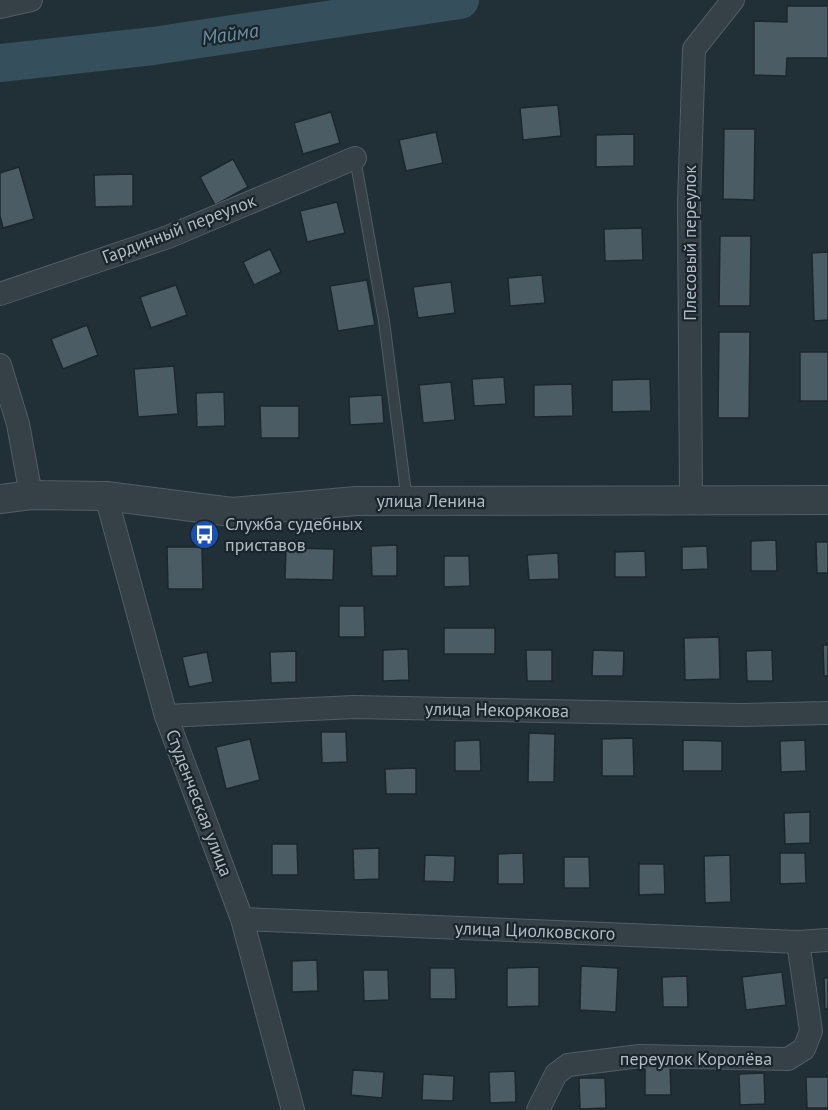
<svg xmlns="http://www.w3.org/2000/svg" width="828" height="1110" font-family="'PT Sans',sans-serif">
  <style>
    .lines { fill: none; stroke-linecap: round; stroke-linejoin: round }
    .river { stroke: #364f5c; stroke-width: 38 }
    .building { fill: #4c5c65; stroke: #1c272d; stroke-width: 1.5 }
    .service-casing { stroke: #525e64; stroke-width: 12 }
    .minor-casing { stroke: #525e64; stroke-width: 24 }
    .tertiary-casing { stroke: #525e64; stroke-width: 30 }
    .service { stroke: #354047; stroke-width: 10 }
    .minor { stroke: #354047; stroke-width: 22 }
    .tertiary { stroke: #354047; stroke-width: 28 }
    .labels { text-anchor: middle; stroke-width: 4.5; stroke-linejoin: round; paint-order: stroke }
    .street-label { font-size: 18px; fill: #afbcc3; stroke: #1a252b }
    .poi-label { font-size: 18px; fill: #afbcc3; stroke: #1a252b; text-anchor: start }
    .water-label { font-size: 20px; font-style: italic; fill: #6a8fa1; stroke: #1a252b }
  </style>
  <rect width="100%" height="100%" fill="#212f36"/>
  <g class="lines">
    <polyline class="river" points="0,63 153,46 460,0"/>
  </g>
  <g class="building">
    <polygon points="787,6 828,6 828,58 787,58 786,76 754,75 754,21 787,22"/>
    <polygon points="558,105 561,136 523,140 520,108"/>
    <polygon points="331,112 340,143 303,154 294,123"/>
    <polygon points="724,129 755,129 754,200 723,199"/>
    <polygon points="436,132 443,163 406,171 399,140"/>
    <polygon points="634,134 634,166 596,167 596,135"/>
    <polygon points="233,159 248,187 215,205 200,177"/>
    <polygon points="19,167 34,219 3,228 0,216 0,173"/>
    <polygon points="133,174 133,206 95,207 94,175"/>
    <polygon points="337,202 345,233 307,242 300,211"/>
    <polygon points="642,228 643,260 605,261 604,229"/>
    <polygon points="720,236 751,236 750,306 719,306"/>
    <polygon points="270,249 281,272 254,285 243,262"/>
    <polygon points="828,252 828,320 814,321 812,253"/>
    <polygon points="542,275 545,303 510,306 508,278"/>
    <polygon points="367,280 375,325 338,331 330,286"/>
    <polygon points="451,282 455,313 418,318 413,287"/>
    <polygon points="176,285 187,315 151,328 140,297"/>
    <polygon points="87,325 98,355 63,369 51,339"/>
    <polygon points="719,332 750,332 749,418 718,418"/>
    <rect x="800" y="352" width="28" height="49"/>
    <polygon points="174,366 178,414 138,417 134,369"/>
    <polygon points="504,377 506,404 474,406 472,379"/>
    <polygon points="650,379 651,411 612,412 612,380"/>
    <polygon points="451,382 455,420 423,423 419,385"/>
    <polygon points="572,384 573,416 534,417 534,385"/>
    <polygon points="224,392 225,426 197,427 196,393"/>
    <polygon points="382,395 384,423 350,425 349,397"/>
    <polygon points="260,406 299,406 299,438 261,438"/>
    <polygon points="776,540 777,571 751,571 751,541"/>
    <polygon points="816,542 828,542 828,573 817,573"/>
    <polygon points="397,545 397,576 372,576 371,546"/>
    <polygon points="707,546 708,569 682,570 682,547"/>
    <polygon points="167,547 202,547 203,589 168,589"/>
    <polygon points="286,548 334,549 333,580 285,579"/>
    <polygon points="645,551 646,577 615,577 615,552"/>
    <polygon points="558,553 559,579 529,580 527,555"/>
    <polygon points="444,556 469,556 470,586 444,587"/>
    <polygon points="339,606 364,606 365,637 339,637"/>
    <rect x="444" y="628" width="51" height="26"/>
    <polygon points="719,637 720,679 685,680 684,638"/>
    <polygon points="823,645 828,645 828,676 824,676"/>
    <polygon points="408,649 409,680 383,681 383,650"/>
    <polygon points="526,650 552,650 552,681 527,681"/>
    <polygon points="593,650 624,651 623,676 592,676"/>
    <polygon points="772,650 773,681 747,681 746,651"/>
    <polygon points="296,651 296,682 271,683 270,652"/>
    <polygon points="207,652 213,682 189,687 182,657"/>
    <polygon points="321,732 346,732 347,762 322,763"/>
    <polygon points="529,733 555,734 554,782 528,782"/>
    <polygon points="633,738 634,776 602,776 602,739"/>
    <polygon points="250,739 260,780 226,789 216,747"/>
    <polygon points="480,740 481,771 455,771 455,741"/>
    <polygon points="683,740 722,741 722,771 683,771"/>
    <polygon points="805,740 806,771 781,772 780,741"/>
    <polygon points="416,768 416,794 386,794 385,769"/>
    <polygon points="810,812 810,843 785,844 784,813"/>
    <polygon points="272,844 297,844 298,875 272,875"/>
    <polygon points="379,848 379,879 354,880 353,849"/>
    <polygon points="523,853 524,884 498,884 498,854"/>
    <polygon points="780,853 805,853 806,883 780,884"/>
    <polygon points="425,855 455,856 454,882 424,881"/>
    <polygon points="730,855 731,902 705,903 704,856"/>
    <polygon points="564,857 589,857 590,888 564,888"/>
    <polygon points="639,864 664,864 665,894 639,895"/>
    <polygon points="317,960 318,991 292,992 292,961"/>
    <polygon points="581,966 618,968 616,1012 580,1010"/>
    <polygon points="539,967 539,1006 507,1007 507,968"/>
    <polygon points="430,968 455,968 456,999 430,999"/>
    <polygon points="363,970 388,970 389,1000 364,1001"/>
    <polygon points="782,972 786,1005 746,1010 742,977"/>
    <polygon points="687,976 688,1007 663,1007 662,977"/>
    <polygon points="824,978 828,978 828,1009 825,1009"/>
    <polygon points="670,1064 671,1095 645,1095 645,1065"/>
    <polygon points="353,1070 384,1072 382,1098 351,1095"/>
    <polygon points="515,1071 516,1102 490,1103 489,1072"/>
    <polygon points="764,1073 765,1104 740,1105 739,1074"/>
    <polygon points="423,1074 454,1076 453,1101 422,1100"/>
    <polygon points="806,1077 828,1077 828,1108 807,1108"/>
    <polygon points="579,1078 605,1078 606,1108 580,1109"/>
  </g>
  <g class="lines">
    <defs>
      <polyline id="service" points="355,158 384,321 407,501"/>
      <g id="minor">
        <polyline points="0,7 31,0"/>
        <polyline points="0,294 168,237 355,158"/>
        <polyline points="0,365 18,424 31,495"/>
        <polyline points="106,496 166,716 242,919 293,1110"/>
        <polyline points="691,499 689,202 694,49 733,0"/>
        <polyline points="166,716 354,707 741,715 828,713"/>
        <polyline points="242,919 798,942 828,940"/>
        <polyline points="538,1110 556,1074 568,1065 640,1056 788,1059 804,1049 811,1031 798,942"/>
      </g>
      <polyline id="tertiary" points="0,499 31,495 106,496 232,512 356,501 828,500"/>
    </defs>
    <use href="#service" class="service-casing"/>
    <use href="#minor" class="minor-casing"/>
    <use href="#tertiary" class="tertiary-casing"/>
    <use href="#service" class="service"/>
    <use href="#minor" class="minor"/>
    <use href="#tertiary" class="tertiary"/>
  </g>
  <defs>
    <symbol id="bus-disc" viewBox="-11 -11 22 22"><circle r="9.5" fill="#1a4fb4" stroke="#1a252b"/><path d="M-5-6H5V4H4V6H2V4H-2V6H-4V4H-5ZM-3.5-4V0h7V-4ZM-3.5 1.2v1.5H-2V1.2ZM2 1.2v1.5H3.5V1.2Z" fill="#fff"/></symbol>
  </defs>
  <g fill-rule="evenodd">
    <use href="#bus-disc" x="188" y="518" width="33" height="33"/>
  </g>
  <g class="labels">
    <g class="street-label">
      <text transform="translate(179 229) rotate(-21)" y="6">Гардинный переулок</text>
      <text transform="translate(690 243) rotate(-90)" y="6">Плесовый переулок</text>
      <text x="431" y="507">улица Ленина</text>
      <text transform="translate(497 710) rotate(1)" y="6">улица Некорякова</text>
      <text transform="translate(199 803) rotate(69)" y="6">Студенческая улица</text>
      <text transform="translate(535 931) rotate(2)" y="6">улица Циолковского</text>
      <text x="696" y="1065">переулок Королёва</text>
    </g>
    <g class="poi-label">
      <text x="225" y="530">Служба судебных<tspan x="225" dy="21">приставов</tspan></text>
    </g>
    <g class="water-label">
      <text transform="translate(230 34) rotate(-8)" y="7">Майма</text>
    </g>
  </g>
</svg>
